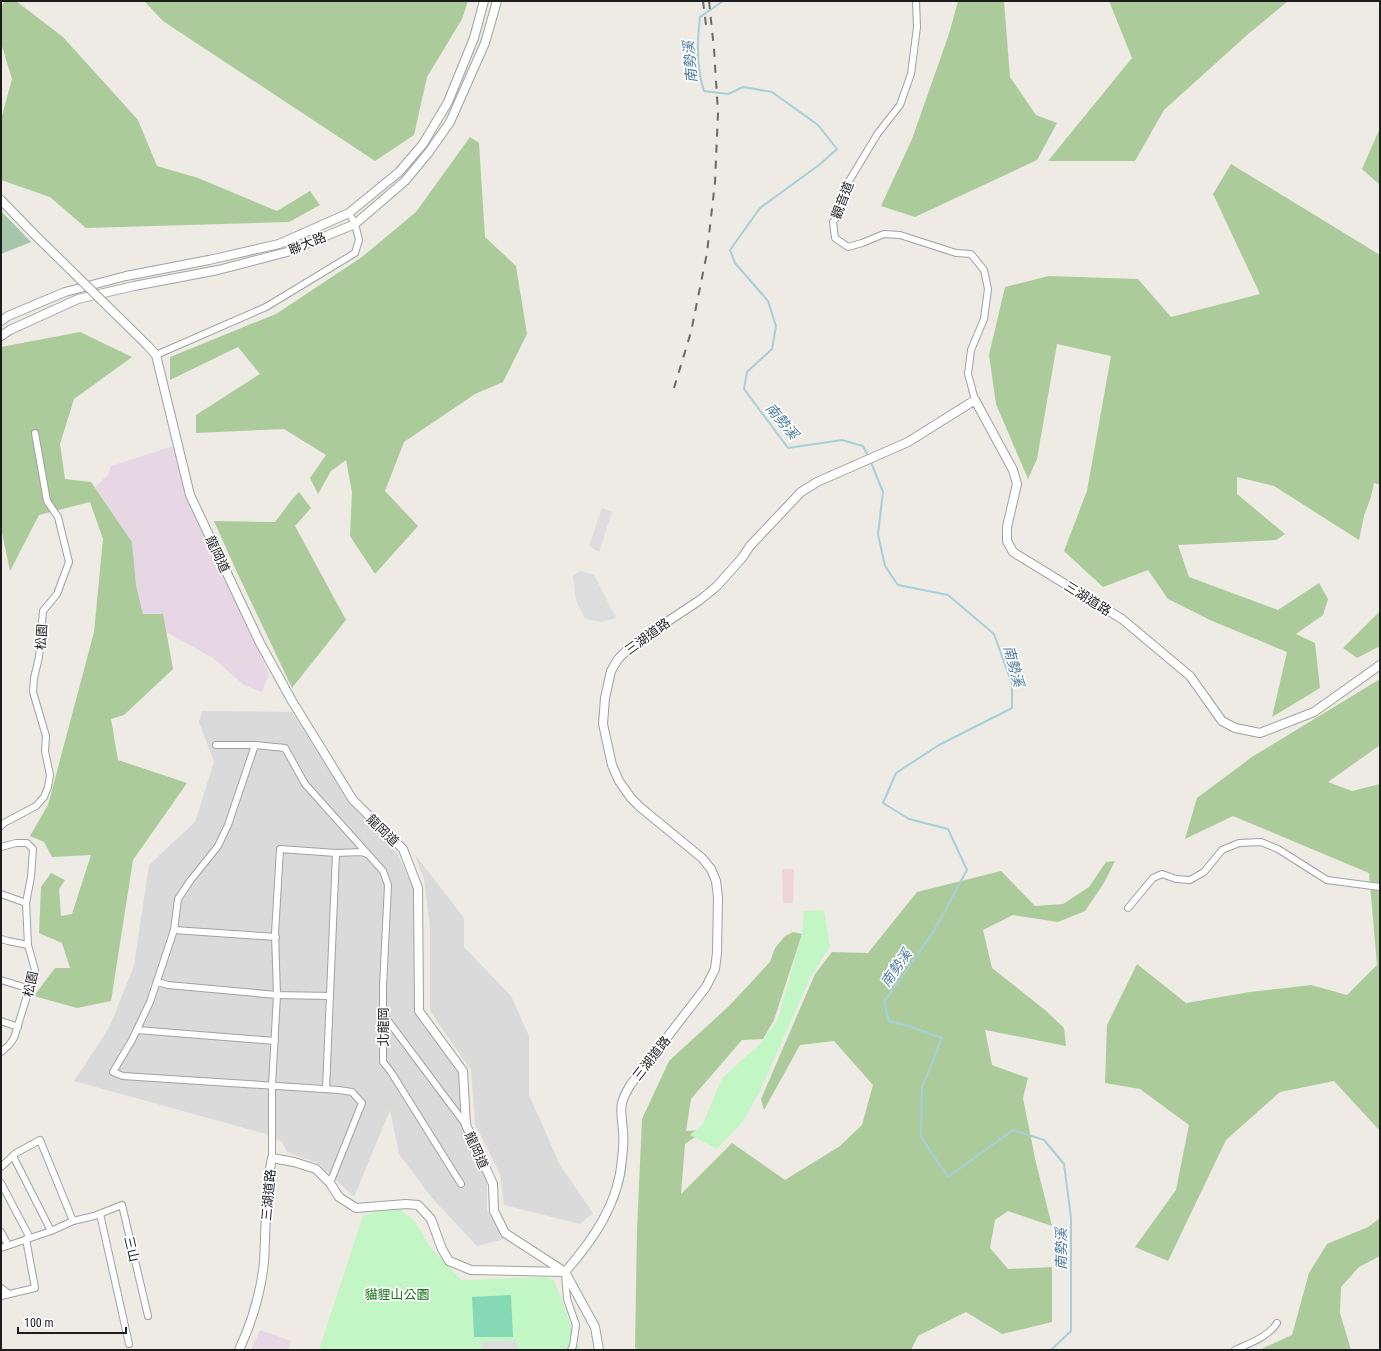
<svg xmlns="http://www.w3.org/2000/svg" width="1381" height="1351" font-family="'Roboto Condensed','Noto Sans TC',sans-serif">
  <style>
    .residential { fill: #dbdada }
    .commercial { fill: #eed4d4 }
    .industrial { fill: #e7d6e4 }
    .forest { fill: #abcb9b }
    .cemetery { fill: #a6c6aa }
    .park { fill: #c3f6c5 }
    .pitch { fill: #86d9b5 }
    .parking { fill: #ddd }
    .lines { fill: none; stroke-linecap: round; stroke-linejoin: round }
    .stream { stroke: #a6d0d9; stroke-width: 2 }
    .minor-casing { stroke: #a1a1a1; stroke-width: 8 }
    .tertiary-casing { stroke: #a1a1a1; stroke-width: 10 }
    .minor { stroke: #fff; stroke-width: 6 }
    .tertiary { stroke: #fff; stroke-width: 8 }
    .rail { stroke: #6b6b6b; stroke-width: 2; stroke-dasharray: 8 8; stroke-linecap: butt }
    .tertiary-bridge-casing { stroke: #a1a1a1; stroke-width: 10; stroke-linecap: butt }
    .tertiary-bridge { stroke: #fff; stroke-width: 8 }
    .labels { text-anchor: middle; stroke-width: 3.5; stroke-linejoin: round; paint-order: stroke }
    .street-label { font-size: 13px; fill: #1d1d1d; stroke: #fff }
    .park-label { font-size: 13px; fill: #117615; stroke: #fff }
    .water-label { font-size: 14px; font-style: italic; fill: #4c7aa0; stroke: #fff }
  </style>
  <rect width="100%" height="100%" fill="#eeeae4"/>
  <g class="residential">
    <polygon points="202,711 292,712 349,802 398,855 414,888 414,1008 459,1072 463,1127 487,1182 487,1210 504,1239 477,1246 432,1198 399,1154 390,1110 354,1197 318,1163 287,1152 282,1142 266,1134 74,1081 109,1028 134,966 149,865 195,822 214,762 199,722"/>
    <polygon points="414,853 464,918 464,947 511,996 529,1036 529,1095 560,1165 593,1213 580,1224 504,1205 500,1174 475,1124 471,1070 440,1026 430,1011 430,927 424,879"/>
  </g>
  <polygon class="commercial" points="782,869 794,869 793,903 783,903"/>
  <g class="industrial">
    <polygon points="173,446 192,511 269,674 262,692 244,685 213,658 166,632 163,614 143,614 136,585 132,542 95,487 108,475 111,466"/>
    <polygon points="260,1330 291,1341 288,1350 251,1350"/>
  </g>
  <g class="forest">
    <polygon points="5,1 16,1 63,37 138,120 157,166 198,178 277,211 310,191 320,205 289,222 86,228 50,197 1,180 1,119 12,79 1,43 1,7"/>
    <polygon points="144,1 468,1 462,19 427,77 414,135 375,161 163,21"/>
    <polygon points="958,1 1004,1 1010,77 1036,115 1057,123 1037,160 915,217 881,206 912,139 949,34"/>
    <polygon points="1109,1 1288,1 1247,35 1164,110 1135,161 1048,161 1132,58"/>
    <polygon points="1380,128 1380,185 1362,169"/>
    <polygon points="470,137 479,143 485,237 516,266 527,334 503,382 475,394 404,442 385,491 418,526 375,574 350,536 352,492 346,460 331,471 318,494 310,478 326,455 284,429 196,433 196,415 260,374 238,347 170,380 170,357 276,314 362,257 416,212"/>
    <polygon points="1231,164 1380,255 1380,485 1374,483 1371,497 1364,516 1359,540 1274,486 1237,477 1237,494 1285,534 1276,540 1178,545 1189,577 1278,610 1319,583 1328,599 1323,615 1296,634 1315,643 1320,688 1272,717 1287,652 1210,620 1168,599 1148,570 1103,587 1064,551 1087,491 1111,356 1057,344 1037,459 1028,479 996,404 989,355 1005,287 1049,276 1138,279 1171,317 1260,294 1213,194"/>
    <polygon points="80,332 132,357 74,399 60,444 65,479 91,482 132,542 136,585 143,614 163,614 173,669 124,715 111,719 118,760 187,783 133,860 111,1001 77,1008 34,996 55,968 70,968 62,943 39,933 41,887 51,873 65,880 59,889 61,916 72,914 91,855 52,857 44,842 30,836 48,805 94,632 103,539 90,502 39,515 10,571 1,528 1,347"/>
    <polygon points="299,492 311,508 295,526 346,620 292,688 236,570 214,521 275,522 294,497"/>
    <polygon points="1380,611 1380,646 1357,658 1343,648"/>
    <polygon points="1380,679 1380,745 1328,782 1352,791 1380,784 1380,1131 1334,1081 1280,1092 1226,1140 1168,1261 1135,1247 1176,1190 1189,1125 1140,1089 1105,1083 1107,1025 1137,964 1186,1003 1250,992 1311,985 1347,995 1377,965 1369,873 1233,816 1185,839 1197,798 1252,757"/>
    <polygon points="1115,861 1104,883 1085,911 1058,922 1013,915 983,930 992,968 1045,1010 1064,1028 1066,1046 985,1030 992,1065 1028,1078 1023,1098 1036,1163 1052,1226 1008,1211 995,1220 990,1248 1008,1269 1052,1267 1052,1322 1002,1334 966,1312 918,1336 911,1350 642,1350 635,1348 637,1230 642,1119 669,1061 729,1006 770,962 775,948 785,936 793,932 802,934 774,1020 763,1039 742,1040 691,1099 686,1131 705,1130 685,1144 681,1194 732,1143 785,1180 840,1146 862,1125 873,1085 834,1041 800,1045 764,1110 761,1099 815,974 832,952 868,953 917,892 1001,871 1035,906 1063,904 1089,887 1106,862"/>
    <polygon points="1380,1218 1380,1256 1359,1267 1341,1287 1340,1313 1351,1350 1259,1350 1292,1335 1309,1273 1327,1244 1368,1227"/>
  </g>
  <polygon class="cemetery" points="1,211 31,242 1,254"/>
  <g class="park">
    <polygon points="824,910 830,946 810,978 760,1091 744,1120 717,1149 690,1135 703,1124 722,1078 762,1042 778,1019 802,934 804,911"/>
    <polygon points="394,1205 414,1220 430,1247 461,1280 545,1277 554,1280 580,1350 319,1350 363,1216"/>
  </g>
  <polygon class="pitch" points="511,1295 513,1337 474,1337 472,1297"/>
  <g class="parking">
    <polygon points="602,508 612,512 599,552 589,546"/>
    <polygon points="581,571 594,575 616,618 601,622 585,619 576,600 573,576"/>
    <polygon points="516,1340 517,1350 482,1350 481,1342"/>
  </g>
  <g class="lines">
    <g class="stream">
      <path d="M723 1 700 17C697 41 696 67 704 91L728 94 743 87 772 92 818 125 837 149 819 165 760 208 730 250 735 263 768 301 776 326 772 349 747 372 744 389 788 448 842 440 863 446 868 456"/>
      <polyline points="870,460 883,492 878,534 885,566 898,585 948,595 994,634 1012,684 1012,708 939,745 896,773 883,803 909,819 948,829 967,870 934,931 884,1002 889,1021 909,1026 942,1038 922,1088 921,1137 948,1177 1013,1130 1044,1140 1064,1164 1071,1218 1071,1331 1051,1350"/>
    </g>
    <defs>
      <g id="minor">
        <polyline points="916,1 917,27 911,74 900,105 878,133 849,181 841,211 833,222 835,238 848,247 862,243 884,234 900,235 956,253 971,254 984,270 988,289 984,319 971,350 968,374 975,400"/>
        <polyline points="156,355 266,307 355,253 359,240 355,224 349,213"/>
        <polyline points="216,745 255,745 285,748 305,784 383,871 388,885 383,987 383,1062 391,1072 461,1184"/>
        <polyline points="255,745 228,825 218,846 190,881 178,899 174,930 150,1002 132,1040 113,1072 123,1076 339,1090 352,1092 362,1103 330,1183"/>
        <polyline points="1,826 4,823 36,806 44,797 48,787 50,775 45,751 46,736 33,692 34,678 39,657 43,611 57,594 69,562 58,517 47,501 35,433"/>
        <polyline points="1,847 16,843 27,843 33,849 31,877 26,903 28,945 35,970 14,1038 9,1045 1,1052"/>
        <polyline points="1,894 26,903"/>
        <polyline points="1128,908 1153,878 1162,874 1176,879 1190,880 1204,872 1222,850 1239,843 1261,842 1278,849 1327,880 1380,887"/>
        <polyline points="174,930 276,937"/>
        <polyline points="1,939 8,941 28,945"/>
        <polyline points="1,980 30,989"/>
        <polyline points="157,982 168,985 277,995 330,996"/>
        <polyline points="383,1014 466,1125"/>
        <polyline points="1,1021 18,1027"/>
        <polyline points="137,1030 275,1041"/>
        <polyline points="326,1089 336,853"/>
        <polyline points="13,1156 51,1231"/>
        <polyline points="272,1158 272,1086 277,995 275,934 280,849 336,853 361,852 367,854"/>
        <polyline points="1,1167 16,1153 40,1140 73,1221"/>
        <polyline points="1,1183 30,1238"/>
        <polyline points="100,1214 129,1344"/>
        <polyline points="1,1232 8,1245"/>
        <polyline points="1,1248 51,1231 73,1221 94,1216 122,1205 148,1316"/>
        <polyline points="565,1274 567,1299 576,1325 573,1346 571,1350"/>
        <polyline points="1,1288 9,1294"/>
        <polyline points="1,1296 35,1288 26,1239"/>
        <path d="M1235 1350C1250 1343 1268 1337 1277 1323"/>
      </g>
      <g id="tertiary">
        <polyline points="1,200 34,234"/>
        <polyline points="1,321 8,316 65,292 126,276 209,260 279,244 349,213 399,172 423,144 448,102 474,38 484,1"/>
        <polyline points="1,336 10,330 78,299 134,286 218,270 287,252 355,224 405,181 429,152 450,122 485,43 497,1"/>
        <polyline points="147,345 156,355 190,495 260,643 292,701 353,800 403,849 418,888 419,1011 463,1071 466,1125 493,1184 494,1211 505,1233 565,1272 595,1327 599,1350"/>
        <path d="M239 1350C252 1322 261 1292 264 1262 266 1227 265 1192 272 1158L294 1162 316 1169 330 1183 339 1197 356 1208 406 1204 418 1205 431 1219 442 1249 449 1261 471 1270 565 1272C593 1240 619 1203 622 1159 623 1150 624 1140 623 1131 621 1108 618 1105 631 1084L706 987 715 969 717 953 718 897 716 881 711 869 702 858 640 807 631 798 619 781 612 765 603 724 605 698 611 671 618 659 632 645 700 600 717 586 742 558 750 546 801 492 817 482 908 442 975 400 1013 470 1017 484 1007 527V541L1013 552 1122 619 1190 676 1222 721 1235 728 1260 733 1314 712 1380 665"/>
      </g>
    </defs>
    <use href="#minor" class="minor-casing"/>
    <use href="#tertiary" class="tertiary-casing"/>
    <use href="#minor" class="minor"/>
    <use href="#tertiary" class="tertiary"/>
    <g class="rail">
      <polyline points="703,1 706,25"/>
      <polyline points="674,388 691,332 707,253 715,182 718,113 714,49 709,1"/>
    </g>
    <defs>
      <polyline id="tertiary-bridge" points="34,234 147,345"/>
    </defs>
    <use href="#tertiary-bridge" class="tertiary-bridge-casing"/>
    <use href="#tertiary-bridge" class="tertiary-bridge"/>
  </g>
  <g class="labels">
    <g class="street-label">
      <text transform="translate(842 200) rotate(-69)" y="5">觀音道</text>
      <text transform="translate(307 243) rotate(-22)" y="5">聯大路</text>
      <text transform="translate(218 554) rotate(65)" y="5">龍岡道</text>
      <text transform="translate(1088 598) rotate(32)" y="5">三湖道路</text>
      <text transform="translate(647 636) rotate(-36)" y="5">三湖道路</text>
      <text transform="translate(41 637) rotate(-86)" y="5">松園</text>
      <text transform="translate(383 830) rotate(44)" y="5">龍岡道</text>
      <text transform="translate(30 984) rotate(-78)" y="5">松園</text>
      <text transform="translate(383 1027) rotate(-90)" y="5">北龍岡</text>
      <text transform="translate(651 1058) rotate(-52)" y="5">三湖道路</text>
      <text transform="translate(477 1150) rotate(66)" y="5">龍岡道</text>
      <text transform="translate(268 1195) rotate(-85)" y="5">三湖道路</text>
      <text transform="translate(132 1249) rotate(77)" y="5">三山</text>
    </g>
    <g class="park-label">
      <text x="397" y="1299">貓貍山公園</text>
    </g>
    <g class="water-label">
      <text transform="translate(690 62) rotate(-95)" y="5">南勢溪</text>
      <text transform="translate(782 421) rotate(50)" y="5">南勢溪</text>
      <text transform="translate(1014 666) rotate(75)" y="5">南勢溪</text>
      <text transform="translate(896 968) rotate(-55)" y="5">南勢溪</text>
      <text transform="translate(1061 1249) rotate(-90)" y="5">南勢溪</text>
    </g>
  </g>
  <rect width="1381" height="1351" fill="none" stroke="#1d1d1d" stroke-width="4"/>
  <path d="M18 1327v6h108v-6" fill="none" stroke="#1d1d1d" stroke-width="2"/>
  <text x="24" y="1327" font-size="12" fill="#1d1d1d" stroke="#ffffff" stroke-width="3" paint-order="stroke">100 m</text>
</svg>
